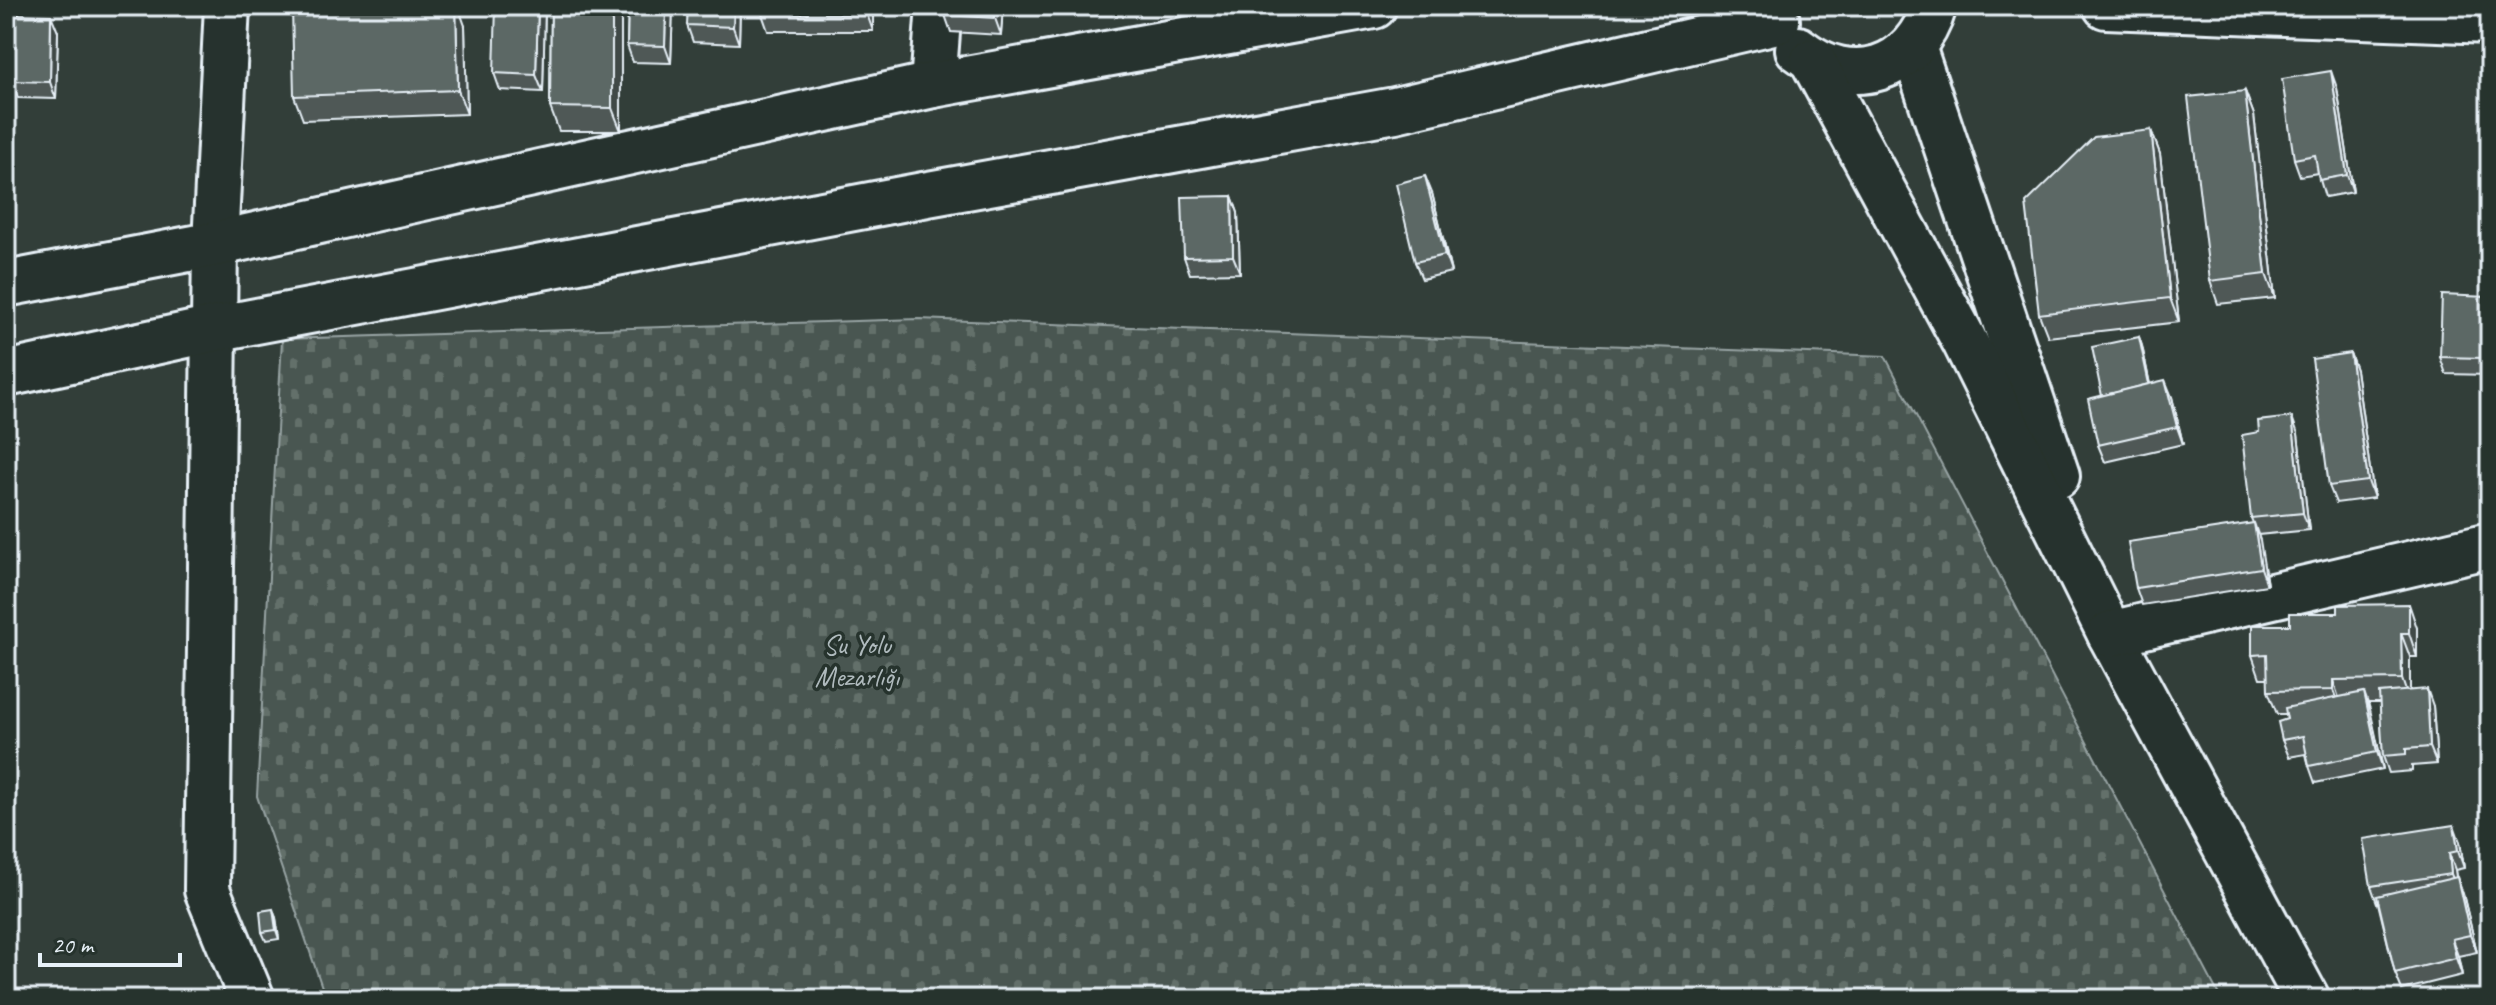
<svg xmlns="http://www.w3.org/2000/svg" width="2496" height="1005" font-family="Caveat,sans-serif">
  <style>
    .cemetery { fill: url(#cemetery-stones); stroke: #98a4a4; stroke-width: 2 }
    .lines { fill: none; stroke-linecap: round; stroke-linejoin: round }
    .minor-casing { stroke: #e8f1f8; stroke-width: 50 }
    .minor { stroke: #26332d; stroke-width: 44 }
    .wall { fill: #4f5957; stroke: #e8f1f8; stroke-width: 2 }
    .shaded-wall { fill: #404947; stroke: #e8f1f8; stroke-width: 2 }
    .building { fill: #5c6865; stroke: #e8f1f8; stroke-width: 2 }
    .labels { text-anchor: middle; stroke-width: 7; stroke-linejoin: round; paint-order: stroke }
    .park-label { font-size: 28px; fill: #b0bbbe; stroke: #26332d }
  </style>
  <defs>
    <pattern id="cemetery-stones" width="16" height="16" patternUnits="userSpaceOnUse" patternTransform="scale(2)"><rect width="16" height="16" fill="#495651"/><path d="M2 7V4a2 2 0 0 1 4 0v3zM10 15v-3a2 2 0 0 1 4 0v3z" fill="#636f6b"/></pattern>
  </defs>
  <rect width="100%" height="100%" fill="#323e39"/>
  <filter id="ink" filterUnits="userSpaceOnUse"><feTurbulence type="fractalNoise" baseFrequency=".0125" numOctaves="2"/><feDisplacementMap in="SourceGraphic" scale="16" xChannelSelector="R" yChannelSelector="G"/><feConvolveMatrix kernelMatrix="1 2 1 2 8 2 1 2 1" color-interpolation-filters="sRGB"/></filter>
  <g filter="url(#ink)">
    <polygon class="cemetery" points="919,319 1885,356 2221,999 326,999 257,796 282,339"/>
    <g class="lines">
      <defs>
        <g id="minor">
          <polyline points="227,6 215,244 207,890 252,999"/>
          <polyline points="2106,6 2490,21"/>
          <polyline points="1913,47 2057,476"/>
          <path d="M1798 49C1851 91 1915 71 1934 6"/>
          <polyline points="1813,61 1964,340 2110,634 2307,999"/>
          <polyline points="933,85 939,6"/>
          <polyline points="6,284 215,244 933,85 1374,6"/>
          <polyline points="6,374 214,329 928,194 1395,110 1777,21"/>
          <polyline points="2110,634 2490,545"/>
        </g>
      </defs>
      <use href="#minor" class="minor-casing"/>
      <use href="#minor" class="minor"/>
    </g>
    <g class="wall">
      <polygon points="545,6 543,92 500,90 494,73"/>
      <polygon points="551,6 621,6 621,131 559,131 550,107"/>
      <polygon points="628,6 673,6 671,63 633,62 627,45"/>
      <polygon points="740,6 739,44 693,42 687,25"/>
      <polygon points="762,6 873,6 873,31 768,31 762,14"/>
      <polygon points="946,6 1003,6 1001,35 951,32 945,15"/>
      <polygon points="1060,6 1124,6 1125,14 1063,15"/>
      <polygon points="465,26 467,114 303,120 294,96"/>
      <polygon points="58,32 56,99 18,98 12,81"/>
      <polygon points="2337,88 2353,192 2325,197 2318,173 2300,176 2294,159"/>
      <polygon points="2245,91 2254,115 2275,298 2218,304 2210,281"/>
      <polygon points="2151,130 2160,154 2179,322 2048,337 2039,314"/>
      <polygon points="1432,193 1451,272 1422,279 1415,262"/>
      <polygon points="1232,196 1238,213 1240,273 1190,274 1184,257"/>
      <polygon points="2488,297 2490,303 2490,375 2446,374 2440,357"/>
      <polygon points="2139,337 2142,346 2150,384 2172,397 2183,444 2105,462 2098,445 2102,396"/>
      <polygon points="2350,353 2356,370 2374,498 2336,503 2329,486"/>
      <polygon points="2298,434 2309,530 2258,535 2267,585 2142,605 2136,588 2253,523 2251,518"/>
      <polygon points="2417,628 2417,657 2410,657 2410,690 2433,706 2437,764 2412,766 2412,771 2389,773 2383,756 2380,703 2368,703 2383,769 2315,783 2309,766 2306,754 2289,757 2282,740 2287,719 2286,714 2277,714 2268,691 2268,678 2260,678 2252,655"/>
      <polygon points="2460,842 2464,868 2455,870 2456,877 2463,894 2477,952 2458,956 2462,975 2402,990 2395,973 2378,903 2377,903 2371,886"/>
      <polygon points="276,918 279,939 266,941 262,932"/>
    </g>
    <g class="shaded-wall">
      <polygon points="456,6 458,6 465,26 467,114 458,90"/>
      <polygon points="538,6 545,6 543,92 536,75"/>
      <polygon points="612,6 621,6 621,131 612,108"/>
      <polygon points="666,6 673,6 671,63 665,46"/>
      <polygon points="734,6 740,6 739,44 733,27"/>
      <polygon points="867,6 873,6 873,31 867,14"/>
      <polygon points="995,6 1003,6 1001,35 995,18"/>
      <polygon points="51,15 58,32 56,99 50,82"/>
      <polygon points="2331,71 2337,88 2353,192 2347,175"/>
      <polygon points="2245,91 2254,115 2275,298 2266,274"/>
      <polygon points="2151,130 2160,154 2179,322 2170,298"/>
      <polygon points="1425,176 1432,193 1451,272 1445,255"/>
      <polygon points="1232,196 1238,213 1240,273 1233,256"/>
      <polygon points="2488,297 2490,303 2490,371 2485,358"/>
      <polygon points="2139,337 2142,346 2152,395 2149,386"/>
      <polygon points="2350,353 2356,370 2374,498 2368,481"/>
      <polygon points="2165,380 2172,397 2183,444 2177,427"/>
      <polygon points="2292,417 2298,434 2309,530 2303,513"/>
      <polygon points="2254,523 2260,540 2267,585 2261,568"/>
      <polygon points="2409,604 2417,628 2417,657 2409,633"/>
      <polygon points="2401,633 2410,657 2410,703 2402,679"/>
      <polygon points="2333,680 2341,704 2342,714 2333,690"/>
      <polygon points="2427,689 2433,706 2437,764 2430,747"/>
      <polygon points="2364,692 2370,709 2383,769 2377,752"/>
      <polygon points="2454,825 2460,842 2464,868 2458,851"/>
      <polygon points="2449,853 2455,870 2458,891 2451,874"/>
      <polygon points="2457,877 2463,894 2477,952 2470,935"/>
      <polygon points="273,909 276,918 279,939 276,930"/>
      <polygon points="2452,939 2458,956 2462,975 2456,958"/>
    </g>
    <g class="building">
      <polygon points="334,6 456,6 458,90 294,96 292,7"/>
      <polygon points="496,6 538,6 536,75 494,73"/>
      <polygon points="551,6 612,6 612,108 550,107"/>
      <polygon points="628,6 666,6 665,46 627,45"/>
      <polygon points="688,6 734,6 733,27 687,25"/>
      <rect x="762" y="6" width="105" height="8"/>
      <polygon points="946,6 995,6 995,18 945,15"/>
      <polygon points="13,14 51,15 50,82 12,81"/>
      <polygon points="2331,71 2347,175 2319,180 2315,155 2294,159 2282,79"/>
      <polygon points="2245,91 2266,274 2210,281 2188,97"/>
      <polygon points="2151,130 2170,298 2039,314 2026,203 2094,137"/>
      <polygon points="1425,176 1445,255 1415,262 1396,184"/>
      <polygon points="1232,196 1233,256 1184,257 1182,197"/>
      <polygon points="2442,295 2488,297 2485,358 2440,357"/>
      <polygon points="2139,337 2149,384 2102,396 2092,347"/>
      <polygon points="2350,353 2368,481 2329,486 2312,359"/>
      <polygon points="2165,380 2177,427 2098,445 2088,399"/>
      <polygon points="2292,417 2303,513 2251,518 2242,435 2259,432 2258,421"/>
      <polygon points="2254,523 2261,568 2136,588 2128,542"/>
      <polygon points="2409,604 2409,633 2401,633 2402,679 2333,680 2333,690 2268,691 2267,654 2252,655 2252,625 2290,625 2290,613 2338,613 2338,605"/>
      <polygon points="2427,689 2430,747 2406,749 2406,754 2383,756 2379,693"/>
      <polygon points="2364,692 2377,752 2309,766 2303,736 2282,740 2278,722 2287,719 2285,708"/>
      <polygon points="2454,825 2458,851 2449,853 2451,874 2371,886 2363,839"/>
      <polygon points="2457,877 2470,935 2452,939 2456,958 2395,973 2377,896"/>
      <polygon points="273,909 276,930 262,932 260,911"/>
    </g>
  </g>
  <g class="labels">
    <g class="park-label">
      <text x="857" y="654">Su Yolu<tspan x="857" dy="32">Mezarlığı</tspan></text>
    </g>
  </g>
  <rect width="2496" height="1005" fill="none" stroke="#26332d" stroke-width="32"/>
  <rect x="16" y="16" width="2464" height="973" fill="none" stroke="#e8f1f8" stroke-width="3" filter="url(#ink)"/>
  <path d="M40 953v12h140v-12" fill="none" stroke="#e8f1f8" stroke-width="4"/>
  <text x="52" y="953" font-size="24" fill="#e8f1f8" stroke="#26332d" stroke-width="6" paint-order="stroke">20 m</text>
</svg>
